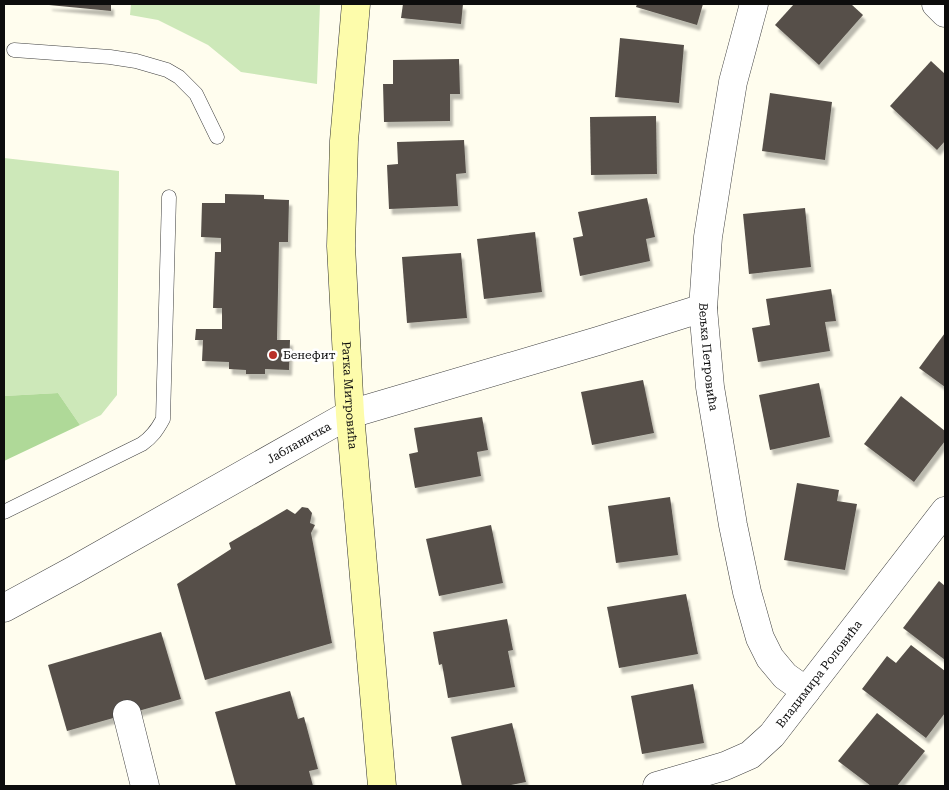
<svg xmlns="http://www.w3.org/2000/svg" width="949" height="790" font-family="'Roboto Serif',serif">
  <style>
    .green { fill: #cde8b9 }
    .forest { fill: #afd998 }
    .building { fill: #56504a; filter: url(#shadow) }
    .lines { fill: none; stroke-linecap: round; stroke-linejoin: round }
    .service-casing { stroke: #404040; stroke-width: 15 }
    .minor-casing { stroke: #404040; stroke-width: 29 }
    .tertiary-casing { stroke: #404040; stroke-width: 29 }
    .secondary-casing { stroke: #2f2f2f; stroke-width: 29 }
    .service { stroke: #fff; stroke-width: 14 }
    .minor { stroke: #fff; stroke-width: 28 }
    .tertiary { stroke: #fff; stroke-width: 28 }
    .secondary { stroke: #fdfcab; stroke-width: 28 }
    .poi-dot { fill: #ba3028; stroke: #fff; stroke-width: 2 }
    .labels { text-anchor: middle; stroke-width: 5; stroke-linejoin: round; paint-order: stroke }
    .poi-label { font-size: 12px; fill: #0d0d0d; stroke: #fff; text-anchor: start }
    .street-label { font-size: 12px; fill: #0d0d0d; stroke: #fff }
  </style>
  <defs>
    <filter id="shadow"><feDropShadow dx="3" dy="5.5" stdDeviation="1" flood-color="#0004"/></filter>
  </defs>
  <rect width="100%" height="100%" fill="#fffdee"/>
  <g class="green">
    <polygon points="131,4 320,4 317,84 241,72 208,45 158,20 130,15"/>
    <polygon points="4,158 119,171 117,395 101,415 80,425 58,393 4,396"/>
  </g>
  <polygon class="forest" points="58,393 80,425 4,461 4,396"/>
  <g class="building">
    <polygon points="49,4 111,4 111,11 49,5"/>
    <polygon points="403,4 463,4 461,24 401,18"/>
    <polygon points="637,4 703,4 697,25 636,7"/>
    <polygon points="794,4 851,4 863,15 819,65 775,25"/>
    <polygon points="620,38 684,45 679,103 615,97"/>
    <polygon points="459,59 460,94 450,94 450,121 384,122 383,84 393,84 393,60"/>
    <polygon points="931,61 945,74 945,141 937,150 890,106"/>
    <polygon points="770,93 832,102 825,160 762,151"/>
    <polygon points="656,116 657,174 591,175 590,117"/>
    <polygon points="464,140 466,173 456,174 458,206 389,209 387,165 398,164 397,142"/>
    <polygon points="225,194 264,195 264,199 289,200 288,242 279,242 277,340 290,340 289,370 265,369 265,374 246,374 246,370 229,369 229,362 202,361 203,340 195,340 196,329 222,329 222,308 213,308 215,252 221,252 221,238 201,237 202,203 225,203"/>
    <polygon points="647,198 655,237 646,239 650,261 580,276 573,238 583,236 578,212"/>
    <polygon points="805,208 811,267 749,274 743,214"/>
    <polygon points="535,232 542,292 484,299 477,239"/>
    <polygon points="461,253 467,318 407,323 402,257"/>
    <polygon points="831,289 836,321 825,322 830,351 758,362 752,328 770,325 766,299"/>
    <polygon points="945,333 945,387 919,368"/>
    <polygon points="643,380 654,433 592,445 581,392"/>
    <polygon points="819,383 830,437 770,450 759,395"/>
    <polygon points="901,396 945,431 945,441 914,482 864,444"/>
    <polygon points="482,417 488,450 477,452 481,476 415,488 409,454 418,452 414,428"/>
    <polygon points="797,483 839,490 837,501 857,504 845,570 784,560"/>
    <polygon points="670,497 678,555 616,563 608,506"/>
    <polygon points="302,507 308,508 312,513 310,523 315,525 311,533 332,643 205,680 177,584 231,549 229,543 287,509 295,514"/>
    <polygon points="491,525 503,583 439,596 426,539"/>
    <polygon points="939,581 945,586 945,660 903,628"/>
    <polygon points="686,594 698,654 619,668 607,607"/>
    <polygon points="507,619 513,650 508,651 515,687 448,698 442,664 439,665 433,632"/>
    <polygon points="161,632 181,699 67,731 48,665"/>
    <polygon points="911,645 945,671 945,713 926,738 862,689 887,656 896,663"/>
    <polygon points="693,684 704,743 642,754 631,696"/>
    <polygon points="290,691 298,719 304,717 318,769 309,771 313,786 236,786 215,712"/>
    <polygon points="877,713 925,751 897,786 871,786 838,761"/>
    <polygon points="512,723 526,782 506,786 462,786 451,737"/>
  </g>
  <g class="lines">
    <defs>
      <g id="service">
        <polyline points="14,50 110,57 136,61 167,70 179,77 196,94 217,137"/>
        <path d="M4 512 142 444C152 437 157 430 163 419L169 197"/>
      </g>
      <g id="minor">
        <path id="s1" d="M754 4 733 82 720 161 708 237 703 308 710 387 733 525 747 592 760 638 770 658 785 676 806 691"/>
        <polyline points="936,4 945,13"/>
        <polyline points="350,414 598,341 703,308"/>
        <polyline points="127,714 145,786"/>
        <path id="s2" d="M657 786 725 766 750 755 772 735 945 511"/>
      </g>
      <g id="tertiary">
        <path id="s3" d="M4 608 74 570 350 414"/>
      </g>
      <g id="secondary">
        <path id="s4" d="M356 4 344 141 341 246 350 414 382 786"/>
      </g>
    </defs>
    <use href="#service" class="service-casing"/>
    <use href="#minor" class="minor-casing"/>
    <use href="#tertiary" class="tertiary-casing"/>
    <use href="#secondary" class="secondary-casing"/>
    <use href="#service" class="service"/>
    <use href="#minor" class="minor"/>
    <use href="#tertiary" class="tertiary"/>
    <use href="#secondary" class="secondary"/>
  </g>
  <circle class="poi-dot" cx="273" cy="355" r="5"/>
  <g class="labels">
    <g class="poi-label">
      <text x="283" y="359">Бенефит</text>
    </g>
    <g class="street-label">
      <text dy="4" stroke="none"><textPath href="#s1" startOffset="358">Вељка Петровића</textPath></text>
      <text dy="4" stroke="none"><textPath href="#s4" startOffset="392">Ратка Митровића</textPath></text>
      <text dy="4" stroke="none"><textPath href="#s3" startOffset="338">Јабланичка</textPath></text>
      <text dy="4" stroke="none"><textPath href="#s2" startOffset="205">Владимира Роловића</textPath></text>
    </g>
  </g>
  <rect width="949" height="790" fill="none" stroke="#0d0d0d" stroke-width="10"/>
</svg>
